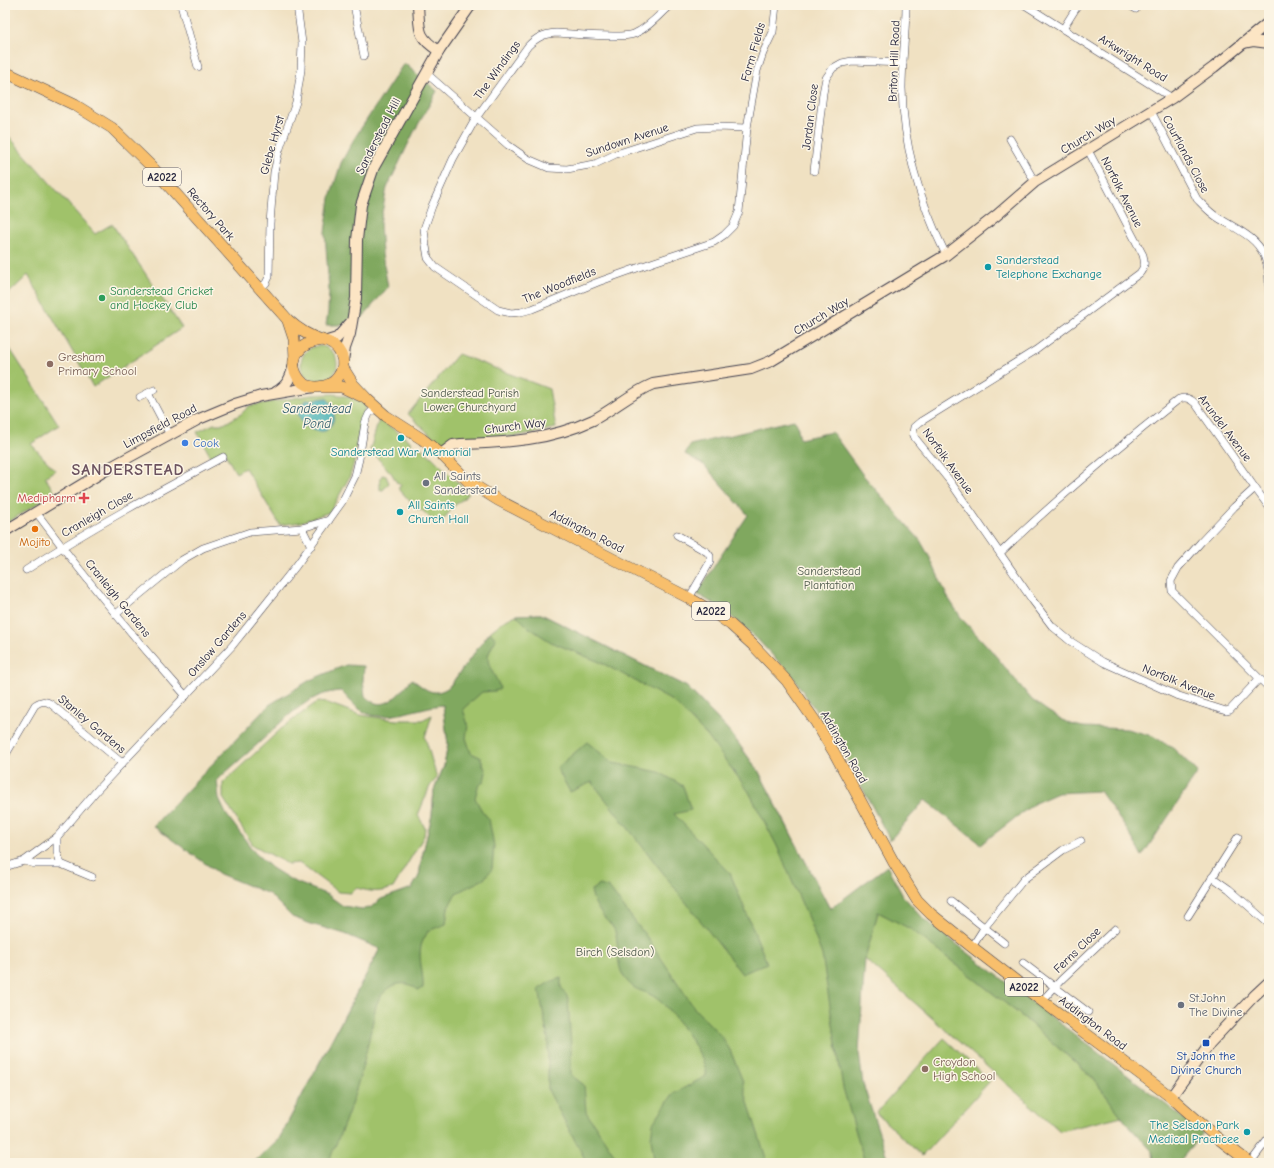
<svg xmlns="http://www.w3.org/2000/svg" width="1274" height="1168" font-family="'Comic Neue',sans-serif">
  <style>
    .green { fill: #a0c26b; stroke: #617253 }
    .forest { fill: #80a85f; stroke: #51654d; fill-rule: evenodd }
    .water { fill: #3badb4; stroke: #2e6878 }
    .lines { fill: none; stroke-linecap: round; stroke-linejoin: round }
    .street-casing { stroke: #413f4f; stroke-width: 8 }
    .secondary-casing { stroke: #413f4f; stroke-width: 12 }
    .primary-casing { stroke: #413f4f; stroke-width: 12 }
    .street { stroke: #fff; stroke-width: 7 }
    .secondary { stroke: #fce5c4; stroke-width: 10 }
    .primary { stroke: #f8bf6c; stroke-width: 11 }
    .culture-dot { fill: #0f9aa8; stroke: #fcf5e5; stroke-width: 1.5 }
    .leisure-dot { fill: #2e9e5b; stroke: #fcf5e5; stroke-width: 1.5 }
    .education-dot { fill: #8d6e63; stroke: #fcf5e5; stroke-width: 1.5 }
    .shop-dot { fill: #3f7fe0; stroke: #fcf5e5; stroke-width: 1.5 }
    .worship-dot { fill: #6b7280; stroke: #fcf5e5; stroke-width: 1.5 }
    .health-dot { fill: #e0444e; stroke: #fcf5e5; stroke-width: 1.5 }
    .food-dot { fill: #e8710a; stroke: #fcf5e5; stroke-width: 1.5 }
    .transit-dot { fill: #1a4fb4; stroke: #fcf5e5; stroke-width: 1.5 }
    .labels { text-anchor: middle; stroke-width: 3; stroke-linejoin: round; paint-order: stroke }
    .shield { fill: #fcf5e5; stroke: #63616e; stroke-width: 1 }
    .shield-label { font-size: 11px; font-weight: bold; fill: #22223b }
    .street-label { font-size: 12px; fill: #22223b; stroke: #fcf5e5 }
    .culture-label { font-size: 12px; fill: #0d838f; stroke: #fcf5e5; text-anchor: start }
    .leisure-label { font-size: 12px; fill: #27864d; stroke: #fcf5e5; text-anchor: start }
    .education-label { font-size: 12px; fill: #785e54; stroke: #fcf5e5; text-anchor: start }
    .park-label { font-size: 12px; fill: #4e5a4c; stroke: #fcf5e5 }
    .shop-label { font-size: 12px; fill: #366cbe; stroke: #fcf5e5; text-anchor: start }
    .worship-label { font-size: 12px; fill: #5b616d; stroke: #fcf5e5; text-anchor: start }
    .health-label { font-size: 12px; fill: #be3a42; stroke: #fcf5e5; text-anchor: end }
    .food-label { font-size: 12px; fill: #c56008; stroke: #fcf5e5 }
    .transit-label { font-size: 12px; fill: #164399; stroke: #fcf5e5 }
    .water-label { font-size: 13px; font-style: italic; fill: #2c5a6b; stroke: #fcf5e5 }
    .district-label { font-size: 16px; font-weight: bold; letter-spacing: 1px; fill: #6c535f; stroke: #fcf5e5 }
  </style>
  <rect width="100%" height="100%" fill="#fcf5e5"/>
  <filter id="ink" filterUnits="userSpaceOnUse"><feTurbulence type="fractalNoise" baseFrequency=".025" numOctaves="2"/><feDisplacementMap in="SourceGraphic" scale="8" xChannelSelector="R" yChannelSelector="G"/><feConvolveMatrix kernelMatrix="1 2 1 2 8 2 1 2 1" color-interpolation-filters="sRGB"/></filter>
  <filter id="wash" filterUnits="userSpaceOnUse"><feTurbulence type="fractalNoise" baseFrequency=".012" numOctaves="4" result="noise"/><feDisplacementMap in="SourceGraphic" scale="16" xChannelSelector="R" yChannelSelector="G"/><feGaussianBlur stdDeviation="0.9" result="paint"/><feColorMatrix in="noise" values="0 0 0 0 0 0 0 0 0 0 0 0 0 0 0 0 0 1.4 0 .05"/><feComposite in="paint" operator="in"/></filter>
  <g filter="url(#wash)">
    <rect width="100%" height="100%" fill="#f0e1c2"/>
    <g class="green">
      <polygon points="5,132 95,234 112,224 182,328 93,387 28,275 5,297"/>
      <polygon points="5,341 59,425 31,444 55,470 45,477 55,493 8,522 5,518"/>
      <circle cx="319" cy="364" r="18"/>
      <polygon points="458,354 549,389 556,428 517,436 487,438 452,439 441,445 408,414"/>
      <path d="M332 394C345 395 354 398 366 405L356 445 355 459 350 476 330 512 301 522 280 525 245 468 236 473 224 452 212 459 197 432 214 424H224L241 414 249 406 311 395Z"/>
      <path d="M379 419 410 441 411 446C414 449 417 450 421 448L432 457 464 489 463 491 469 494 455 505 438 526 423 511 417 509 398 488 401 486 398 482 397 483 392 474 370 450Z"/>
      <polygon points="382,475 386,476 389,483 383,490 380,490 380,481"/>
      <polygon points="541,614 687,687 730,732 759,772 830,909 859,958 854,1053 885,1163 253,1163 279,1139 404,903 419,876 422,857 432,815 434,790 444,766 448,744 443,705 449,687 490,632 502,622 516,615"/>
      <path d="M317 702 328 703 360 715 396 720H422L432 715 425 737 437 778 430 786 418 815 425 828 424 836 393 888C379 893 371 892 357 888L350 893 338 892 299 863 288 864 253 845 223 798V783L282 728Z"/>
      <polygon points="878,912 912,929 1023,1017 1093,1078 1122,1116 1060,1131 865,959"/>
      <polygon points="944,1038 990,1081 922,1156 876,1113"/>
    </g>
    <g class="forest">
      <polygon points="404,63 437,91 414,132 387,188 380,223 382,254 388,287 362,318 341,325 326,325 328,312 329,290 325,232 330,198 341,163 354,139"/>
      <polygon points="794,420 797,424 800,439 832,432 863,475 920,540 930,558 947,596 962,619 990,649 1032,700 1049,712 1070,724 1083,727 1127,729 1153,736 1174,749 1198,772 1142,856 1129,833 1100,791 1058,793 1035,803 981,844 925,800 890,840 841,748 793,677 758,640 733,618 714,604 697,594 718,560 748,515 704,465 685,454 690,445"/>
      <polygon points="541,614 687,687 730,732 759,772 830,909 887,866 903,896 924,919 1203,1133 1178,1163 1154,1163 1153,1152 1127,1124 1093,1078 1023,1017 912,930 878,912 865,959 859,1053 863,1084 889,1163 865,1163 843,1088 822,955 808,918 777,846 749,792 708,737 674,702 602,663 551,642 528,627 516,615"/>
      <path d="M490 632 496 639C494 644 488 652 488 658 488 668 498 679 500 689L495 691 482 692 463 709 468 725 466 738 471 753 480 757 486 772 484 781 478 787 475 798 482 811 489 819 494 846 492 869 484 879 456 893 448 908 446 924 428 931C426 936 422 941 421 946 418 960 424 974 423 988L418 990C403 976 384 987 377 1003 375 1009 374 1015 373 1021 369 1038 366 1055 361 1072 353 1103 341 1133 328 1163H253L279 1139 380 949 345 934 311 924 292 917 269 894 220 874 153 826 269 705 310 680 346 665 364 666 363 681 365 696C367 698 370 701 373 702 389 710 403 689 412 679 425 689 433 698 449 687ZM341 691C348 698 355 707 364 712 384 724 421 706 443 705L448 744 444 766 434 790 432 815 422 857 419 876 412 888 381 899 370 908 362 909 343 906 328 895 293 881 272 868 255 853 226 814 219 799 217 780C231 768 245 755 259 743 282 722 308 692 341 691Z"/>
      <polygon points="587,742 613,763 659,772 683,786 691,810 674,814 730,873 767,963 742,974 592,782 570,792 557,768"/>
      <path d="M600 885 609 888 649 940 695 1009 722 1037 730 1050 742 1079 747 1099 765 1155 768 1163H657L654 1160 651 1138 653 1123 673 1094 706 1076C710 1061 670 1007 656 998 642 988 636 994 624 977 615 964 620 941 614 929 612 926 608 922 606 920 598 910 593 902 591 890Z"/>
      <polygon points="561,978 561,987 568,998 571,1047 571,1075 584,1085 586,1112 620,1163 587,1163 548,1090 548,1039 539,989 550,982"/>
    </g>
    <path class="water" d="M326 398C337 406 337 424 325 431 309 433 298 423 297 407L307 400Z"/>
  </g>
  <g filter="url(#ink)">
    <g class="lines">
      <defs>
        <g id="street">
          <polyline points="136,5 148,5"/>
          <polyline points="181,5 198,67"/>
          <polyline points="354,5 364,56"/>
          <path d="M670 5C659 15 648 28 634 34 621 39 573 34 556 33 544 34 537 37 528 46L476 118 453 159 432 206 424 229 426 246 428 258 435 267 498 310 511 313 521 312 532 309 598 282 654 262 714 242 724 235 733 226 739 212 747 128 757 71 763 53 773 32 776 5"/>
          <path d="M906 5C906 33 902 60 902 88 903 147 920 202 946 255"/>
          <polyline points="1025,5 1172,98"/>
          <polyline points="1129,5 1136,9"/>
          <polyline points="298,8 317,5"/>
          <polyline points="1063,29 1078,5"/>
          <polyline points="426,73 508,145 528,159 549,168 567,169 595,164 616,154 697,128 717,127 747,128"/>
          <path d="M1151 111 1197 199C1203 205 1209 212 1217 217 1241 232 1264 239 1268 270 1269 278 1269 287 1269 295"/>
          <polyline points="1010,139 1035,182"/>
          <path d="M1088 150 1143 255C1145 263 1145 266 1140 273L1036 350 920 422 914 427 913 433 915 438 949 480 1033 601 1052 626 1070 641 1103 662 1176 695 1226 711 1230 710 1259 679"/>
          <polyline points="814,171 823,93 826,78 833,68 842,63 852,61 903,63"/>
          <polyline points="260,289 266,283 269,277 270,223 274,172 279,151 296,102 301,70 302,43 297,5"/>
          <polyline points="148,393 170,435"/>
          <polyline points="140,397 154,390"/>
          <polyline points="1255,488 1269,507"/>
          <path d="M36 512C83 576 133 637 186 696"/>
          <polyline points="302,528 311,546"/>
          <polyline points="677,535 707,552 710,556 710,562 689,598"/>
          <path d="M1000 553C1058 498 1117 448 1179 399 1186 397 1189 398 1195 403L1255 488 1234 507 1201 542 1178 568 1171 581 1172 591 1269 688"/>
          <path d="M26 570C89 529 156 493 223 457"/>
          <polyline points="116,614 182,560 203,548 250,532 302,528 329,520"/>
          <path d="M5 756 35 705C41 701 45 700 51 704L122 763"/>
          <polyline points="57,837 57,852 61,864"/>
          <polyline points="24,861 57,837 98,789 232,646 296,566 342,502 355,476 359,459 365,423 369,414 376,407"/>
          <polyline points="5,867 24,861 35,864 61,864 92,877"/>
          <polyline points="1212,877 1229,889 1269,924"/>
          <polyline points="951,901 1004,943"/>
          <polyline points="1188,916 1238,837"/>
          <polyline points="972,947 984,928 1024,879 1063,850 1081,841"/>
          <polyline points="1023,963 1088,1012"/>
          <polyline points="1042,1001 1061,980 1115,929"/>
          <polyline points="1250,1163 1269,1138"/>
        </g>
        <g id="secondary">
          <path d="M418 5C420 30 416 36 439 51"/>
          <polyline points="1243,43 1253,41 1269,43"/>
          <polyline points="327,341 337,338 351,322"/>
          <polyline points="343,361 345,348 350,334 356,298 357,240 361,205 374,167 439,51 471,5"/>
          <path d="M276 392C288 385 291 377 294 364"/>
          <path d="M441 454 453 445 461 444C506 443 551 440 593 420 614 409 631 393 653 384L751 369 771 361 946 255 997 215 1035 182 1172 98 1214 67 1269 22"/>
          <polyline points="5,531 111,467 199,419 235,404 261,396 314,387"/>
          <polyline points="1171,1097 1210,1043 1254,996 1269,982"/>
        </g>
        <g id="primary">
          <path d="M5 72 75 105 112 128 151 166 288 320C299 330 308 336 322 340"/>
          <polyline points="288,321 294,339 295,359"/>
          <path d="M322 340C340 344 349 362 338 377 330 388 309 391 300 380 284 359 301 342 322 340Z"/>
          <polyline points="343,368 353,384 368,400 386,416 422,439 441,454 469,482 498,500 564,534 689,598 713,612 731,625 753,645 787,681 815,721 835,754 893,861 917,900 931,914 972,947 1042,1001 1171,1097 1215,1136 1250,1163"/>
          <polyline points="324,387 342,387 361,396"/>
        </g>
      </defs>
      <use href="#street" class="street-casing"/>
      <use href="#secondary" class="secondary-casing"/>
      <use href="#primary" class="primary-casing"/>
      <use href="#street" class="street"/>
      <use href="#secondary" class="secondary"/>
      <use href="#primary" class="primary"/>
    </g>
  </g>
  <g class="culture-dot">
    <circle cx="988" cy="267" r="4"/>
    <circle cx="401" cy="438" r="4"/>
    <circle cx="400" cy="512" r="4"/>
    <circle cx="1247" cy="1132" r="4"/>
  </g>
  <circle class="leisure-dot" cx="102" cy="298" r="4"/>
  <g class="education-dot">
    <circle cx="50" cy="364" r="4"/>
    <circle cx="925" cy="1069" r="4"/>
  </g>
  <circle class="shop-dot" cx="185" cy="443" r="4"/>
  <g class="worship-dot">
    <circle cx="426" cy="483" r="4"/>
    <circle cx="1181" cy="1005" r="4"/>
  </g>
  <path class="health-dot" d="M82 492h4v4h4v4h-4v4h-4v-4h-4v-4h4z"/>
  <circle class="food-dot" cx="35" cy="529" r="4"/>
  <rect class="transit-dot" x="1202" y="1039" width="8" height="8" rx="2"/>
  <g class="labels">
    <g class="shield">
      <rect x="143" y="168" width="38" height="18" rx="3"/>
      <rect x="692" y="602" width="38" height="18" rx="3"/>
      <rect x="1005" y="978" width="38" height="18" rx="3"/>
    </g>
    <g class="shield-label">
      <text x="162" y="181">A2022</text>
      <text x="711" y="615">A2022</text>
      <text x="1024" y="991">A2022</text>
    </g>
    <g class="street-label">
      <text transform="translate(753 52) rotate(-74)" y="4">Farm Fields</text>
      <text transform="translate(1133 58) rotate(32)" y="4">Arkwright Road</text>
      <text transform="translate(894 61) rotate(-88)" y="4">Briton Hill Road</text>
      <text transform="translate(497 70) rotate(-54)" y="4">The Windings</text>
      <text transform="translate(810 117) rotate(-83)" y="4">Jordan Close</text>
      <text transform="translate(1088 135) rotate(-31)" y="4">Church Way</text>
      <text transform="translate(378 136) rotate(-63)" y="4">Sanderstead Hill</text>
      <text transform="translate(627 140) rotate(-18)" y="4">Sundown Avenue</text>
      <text transform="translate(272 145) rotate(-74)" y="4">Glebe Hyrst</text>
      <text transform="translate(1186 154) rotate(62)" y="4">Courtlands Close</text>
      <text transform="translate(1122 192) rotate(63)" y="4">Norfolk Avenue</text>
      <text transform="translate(211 214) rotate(49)" y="4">Rectory Park</text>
      <text transform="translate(559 285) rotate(-22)" y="4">The Woodfields</text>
      <text transform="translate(821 316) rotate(-31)" y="4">Church Way</text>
      <text transform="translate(160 426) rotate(-28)" y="4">Limpsfield Road</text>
      <text transform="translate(515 426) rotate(-7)" y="4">Church Way</text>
      <text transform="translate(1225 428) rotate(53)" y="4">Arundel Avenue</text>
      <text transform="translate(948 461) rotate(54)" y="4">Norfolk Avenue</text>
      <text transform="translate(97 514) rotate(-30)" y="4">Cranleigh Close</text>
      <text transform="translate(587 531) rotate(27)" y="4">Addington Road</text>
      <text transform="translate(118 598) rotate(51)" y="4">Cranleigh Gardens</text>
      <text transform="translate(217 644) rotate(-49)" y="4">Onslow Gardens</text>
      <text transform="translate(1179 682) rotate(22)" y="4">Norfolk Avenue</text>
      <text transform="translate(92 724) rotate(40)" y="4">Stanley Gardens</text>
      <text transform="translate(844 747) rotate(60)" y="4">Addington Road</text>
      <text transform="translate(1077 950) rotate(-44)" y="4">Ferns Close</text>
      <text transform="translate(1093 1023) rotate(37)" y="4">Addington Road</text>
    </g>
    <g class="culture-label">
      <text x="996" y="264">Sanderstead<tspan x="996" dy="14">Telephone Exchange</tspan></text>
      <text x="401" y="456" text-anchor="middle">Sanderstead War Memorial</text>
      <text x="408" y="509">All Saints<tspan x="408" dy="14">Church Hall</tspan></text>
      <text x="1239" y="1129" text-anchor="end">The Selsdon Park<tspan x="1239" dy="14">Medical Practicee</tspan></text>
    </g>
    <g class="leisure-label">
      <text x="110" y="295">Sanderstead Cricket<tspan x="110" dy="14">and Hockey Club</tspan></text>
    </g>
    <g class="education-label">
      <text x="58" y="361">Gresham<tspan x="58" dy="14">Primary School</tspan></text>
      <text x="933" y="1066">Croydon<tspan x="933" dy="14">High School</tspan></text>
    </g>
    <g class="park-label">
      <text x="470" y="397">Sanderstead Parish<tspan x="470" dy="14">Lower Churchyard</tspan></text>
      <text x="829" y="575">Sanderstead<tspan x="829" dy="14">Plantation</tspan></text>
      <text x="615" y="956">Birch (Selsdon)</text>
    </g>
    <g class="shop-label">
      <text x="193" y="447">Cook</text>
    </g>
    <g class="worship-label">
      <text x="434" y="480">All Saints<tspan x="434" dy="14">Sanderstead</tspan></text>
      <text x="1189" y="1002">St.John<tspan x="1189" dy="14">The Divine</tspan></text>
    </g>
    <g class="health-label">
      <text x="76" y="502">Medipharm</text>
    </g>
    <g class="food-label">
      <text x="35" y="546">Mojito</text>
    </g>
    <g class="transit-label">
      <text x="1206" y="1060">St John the<tspan x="1206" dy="14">Divine Church</tspan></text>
    </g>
    <g class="water-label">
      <text x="317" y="413">Sanderstead<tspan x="317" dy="15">Pond</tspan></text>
    </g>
    <g class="district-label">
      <text x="128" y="475">SANDERSTEAD</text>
    </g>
  </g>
  <rect width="1274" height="1168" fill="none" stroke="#fcf5e5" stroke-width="20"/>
</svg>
